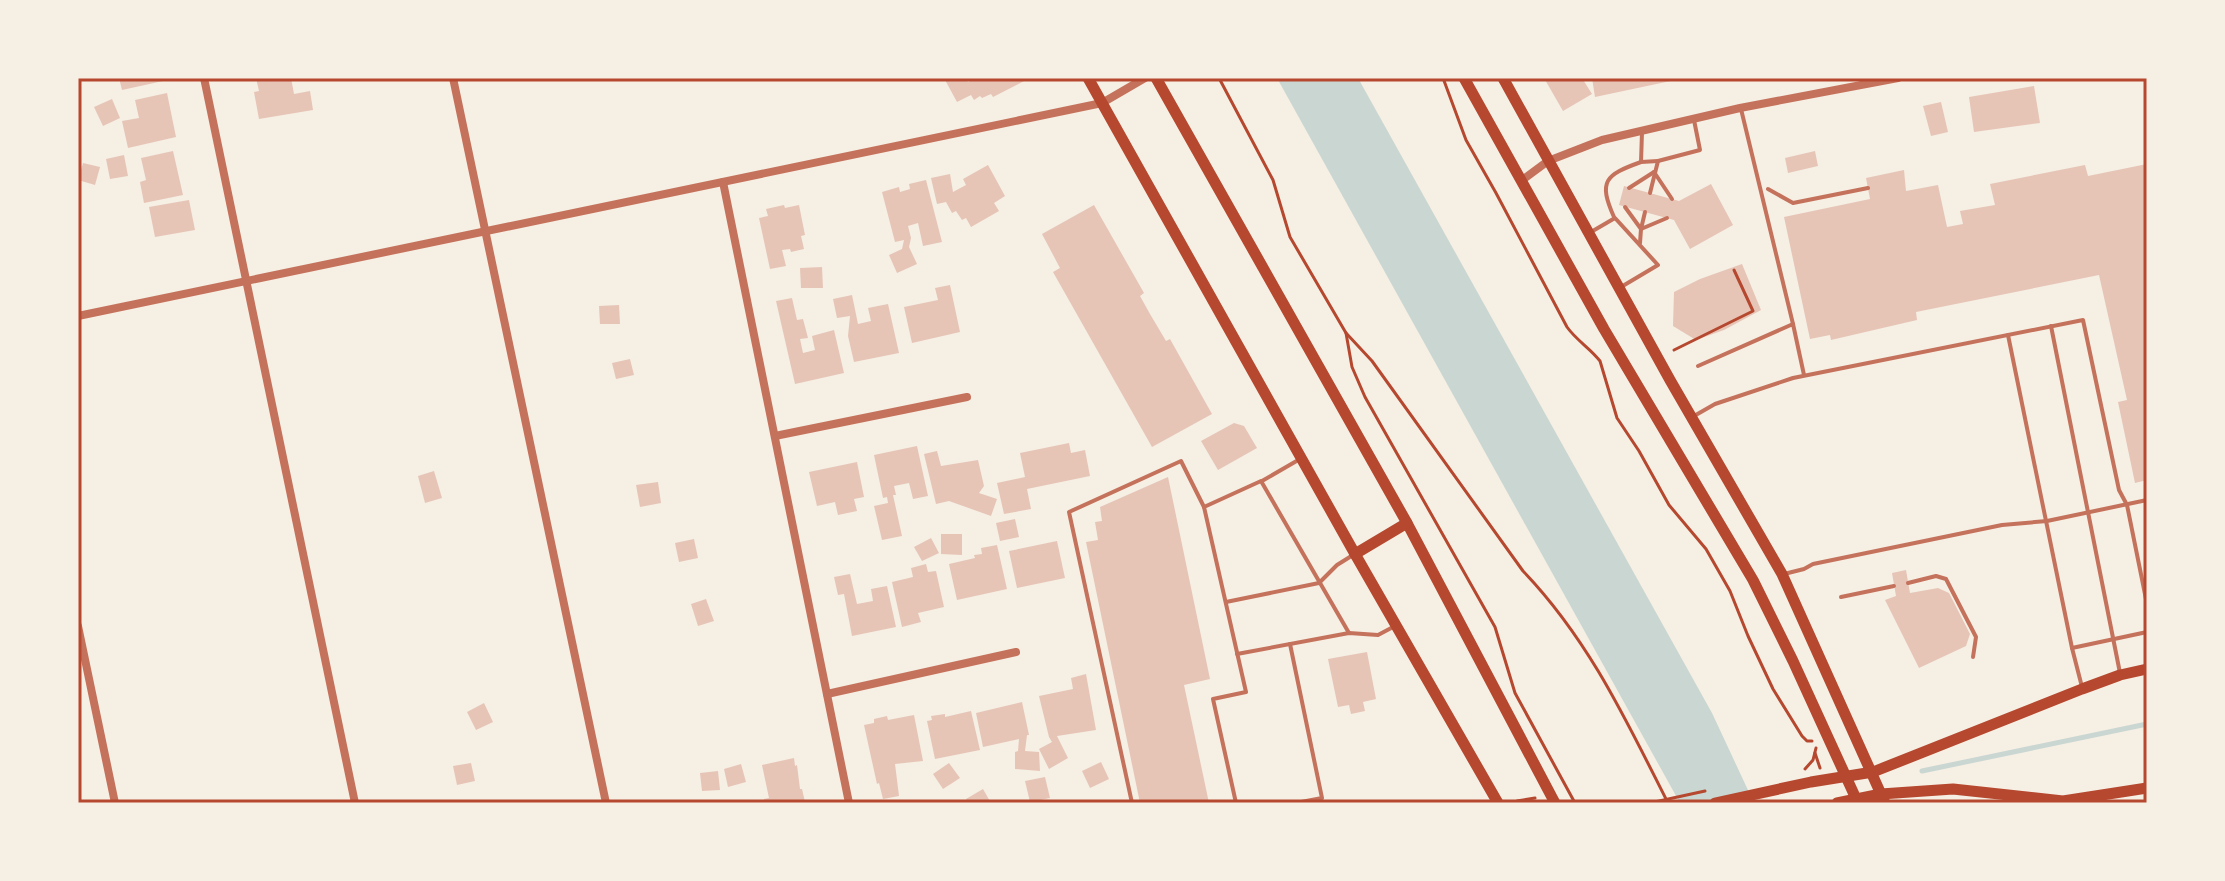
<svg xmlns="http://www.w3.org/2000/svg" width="2225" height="881" font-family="'Work Sans',sans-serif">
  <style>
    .water { fill: #c9d6d2 }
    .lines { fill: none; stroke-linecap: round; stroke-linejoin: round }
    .stream { stroke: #c9d6d2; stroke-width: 5 }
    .building { fill: #e6c5b7 }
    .path { stroke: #b5482f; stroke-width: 3 }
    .service { stroke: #c5725c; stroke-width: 4 }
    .minor { stroke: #c5725c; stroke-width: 8 }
    .secondary { stroke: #b5482f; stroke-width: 11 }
    .neatline { fill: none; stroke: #b5482f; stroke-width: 3 }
  </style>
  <rect width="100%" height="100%" fill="#f6efe4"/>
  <polygon class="water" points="1277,78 1358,78 1712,713 1754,803 1680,803"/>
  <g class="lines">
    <polyline class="stream" points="1922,771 2147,724"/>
  </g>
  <g class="building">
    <polygon points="119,78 162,78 163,81 122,90"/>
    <polygon points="256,78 291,78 294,94 310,91 313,110 259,119 254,92 259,91"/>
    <polygon points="944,78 966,78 968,82 975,78 1030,78 993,97 991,94 982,98 980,96 974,100 971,95 957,102"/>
    <polygon points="1544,78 1582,78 1592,94 1563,111"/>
    <polygon points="1592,78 1680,78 1680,79 1595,97"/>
    <polygon points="2034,86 2040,123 1974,132 1969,97"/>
    <polygon points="167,93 176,137 128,148 122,121 139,118 135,100"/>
    <polygon points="112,99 120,118 103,126 94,107"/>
    <polygon points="1941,102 1948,132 1931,136 1923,106"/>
    <polygon points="173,151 183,195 144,203 140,182 146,180 141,158"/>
    <polygon points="1815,151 1818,166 1788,173 1785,158"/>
    <polygon points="124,155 128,176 110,179 106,159"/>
    <polygon points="83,163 100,167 95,185 78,180"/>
    <polygon points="2147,164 2147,480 2135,483 2118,402 2127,400 2099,275 1916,312 1917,320 1831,340 1830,335 1810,339 1784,217 1870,199 1866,178 1904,170 1906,191 1938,185 1947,227 1963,224 1960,211 1995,205 1990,184 2085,165 2088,176"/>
    <polygon points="988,165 1005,196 994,203 999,211 971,227 966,218 962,220 956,211 952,213 946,202 937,204 931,178 950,174 953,192 966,185 963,179"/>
    <polygon points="926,180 942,242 923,246 918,223 908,226 911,238 909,247 917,264 897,273 889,255 902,249 904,240 895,242 882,192 899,187 900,192 910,189 909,184"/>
    <polygon points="1711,184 1733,225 1690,249 1674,220 1619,205 1624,186 1679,201"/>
    <polygon points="189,200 195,230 155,237 149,207"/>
    <polygon points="784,205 785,208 799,205 805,235 801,236 804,249 791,252 790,249 782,250 786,266 770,269 759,218 768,216 766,209"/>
    <polygon points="1094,205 1144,293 1140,296 1150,314 1166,341 1170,339 1212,414 1152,447 1053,272 1060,268 1042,234"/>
    <polygon points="1742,264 1761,310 1724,330 1696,340 1673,326 1674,292 1700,279"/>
    <polygon points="822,267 823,288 801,288 800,268"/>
    <polygon points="950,285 960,332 912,343 904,307 938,300 935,288"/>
    <polygon points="852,295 858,324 871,321 868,308 888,304 899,353 854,362 848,336 850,316 837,318 833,299"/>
    <polygon points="792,298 797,320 803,319 808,338 800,339 803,353 815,350 812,336 834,330 844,373 795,384 776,301"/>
    <polygon points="619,305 620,324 600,324 599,306"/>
    <polygon points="630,359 634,375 616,379 612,363"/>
    <polygon points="1234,423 1244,426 1257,448 1218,470 1201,441"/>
    <polygon points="1069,443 1071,453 1085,450 1090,476 1027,489 1031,509 1004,514 997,483 1025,477 1020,453"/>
    <polygon points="917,446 928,496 913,499 909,483 894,486 896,495 893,495 902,536 882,540 874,506 888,503 887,497 883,498 874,455"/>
    <polygon points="937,451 941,466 978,460 984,486 979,493 997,499 991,516 949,501 936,504 924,454"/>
    <polygon points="857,462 864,497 854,499 857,511 838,515 835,502 817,506 809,472"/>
    <polygon points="434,471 442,498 425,503 418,476"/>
    <polygon points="1168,477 1210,679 1184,685 1209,803 1140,803 1086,542 1098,540 1095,522 1102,521 1100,507"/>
    <polygon points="658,482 661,503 640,507 636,485"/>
    <polygon points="1015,519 1019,537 1000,541 996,523"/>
    <polygon points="941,534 962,534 962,555 941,554"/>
    <polygon points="931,538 939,553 922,561 914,547"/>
    <polygon points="694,539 698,558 679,562 675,543"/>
    <polygon points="1057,541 1065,578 1017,588 1009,551"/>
    <polygon points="997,545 1007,589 957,600 949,564 975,558 974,555 982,554 981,548"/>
    <polygon points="926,564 928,572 936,571 944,607 918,613 921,622 902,627 892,582 913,577 911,568"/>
    <polygon points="1906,570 1910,593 1938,588 1949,593 1970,634 1966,646 1919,668 1885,600 1896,596 1892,573"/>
    <polygon points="850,574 857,604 873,601 871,589 887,586 896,627 852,636 844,594 838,595 834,577"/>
    <polygon points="706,599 714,621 698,626 691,604"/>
    <polygon points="1367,652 1376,699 1363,702 1365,711 1351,714 1349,705 1338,707 1328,659"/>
    <polygon points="1086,674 1096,730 1057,736 1068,758 1049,769 1039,749 1052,742 1049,737 1039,696 1073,689 1071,678"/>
    <polygon points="1022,702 1029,735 1027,735 1025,751 1039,752 1040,771 1015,769 1015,752 1018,751 1019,739 983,747 976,713"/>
    <polygon points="484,703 493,722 476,730 467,712"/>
    <polygon points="971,711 980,750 935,759 927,721 932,720 931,716 945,714 945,717"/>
    <polygon points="914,715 923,761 895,764 899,796 883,799 879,783 877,784 864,725 874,723 874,719 887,716 888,720"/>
    <polygon points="794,758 795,766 797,765 800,789 802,789 805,802 765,803 764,799 769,798 762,765"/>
    <polygon points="1101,762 1109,779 1090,788 1082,771"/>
    <polygon points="471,763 475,781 457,785 453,766"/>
    <polygon points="949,763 960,778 943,789 933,774"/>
    <polygon points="741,764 746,782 728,787 724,769"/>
    <polygon points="718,771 720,790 702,791 700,773"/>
    <polygon points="1045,777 1050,798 1030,802 1025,781"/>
    <polygon points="983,789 991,803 968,803 966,799"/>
  </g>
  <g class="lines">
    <g class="path">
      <polyline points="1219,78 1273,180 1290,237 1346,333 1352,367 1365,397 1495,627 1515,693 1575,803"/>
      <path d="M1443 78 1466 140 1496 193 1567 327C1576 340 1590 348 1600 361L1617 418 1639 451 1669 505 1706 549 1730 591 1748 636 1773 689 1802 736 1807 741H1812"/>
      <path d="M1346 333 1372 361 1523 571C1589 640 1626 720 1668 803"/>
      <polyline points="1674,350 1753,311 1734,270"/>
      <polyline points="1815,753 1820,768"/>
      <polyline points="1805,769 1813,760 1816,748"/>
      <polyline points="1517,801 1535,798"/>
      <polyline points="1650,803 1705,791"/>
    </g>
    <g class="service">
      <polyline points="1741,109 1793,324"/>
      <polyline points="1642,132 1641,162 1658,161"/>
      <polyline points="1654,172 1672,199"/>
      <polyline points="1629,188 1654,172"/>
      <polyline points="1768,189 1793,203 1868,188"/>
      <polyline points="1650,193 1658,161 1700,150 1694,120"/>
      <polyline points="1625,207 1641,229 1640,243"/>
      <polyline points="1645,212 1641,229 1667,218"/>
      <path d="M1614 217C1598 181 1605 175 1641 162"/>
      <polyline points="1591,232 1615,218 1658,265 1621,287"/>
      <polyline points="2051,326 2120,673"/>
      <polyline points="2008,335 2072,648 2082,687"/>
      <polyline points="1698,366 1793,324 1804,375"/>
      <polyline points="1694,416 1715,404 1793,378 2083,320 2119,490 2127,505 2147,604"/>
      <polyline points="1262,481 1300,459"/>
      <polyline points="1784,574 1804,569 1813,564 2002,525 2047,521 2147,500"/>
      <polyline points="1908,583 1936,576 1946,579 1976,637 1973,657"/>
      <polyline points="1841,597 1894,586"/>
      <polyline points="1226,602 1319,583 1337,565 1353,555"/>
      <polyline points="1290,644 1322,798 1296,803"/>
      <polyline points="2072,648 2147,632"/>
      <polyline points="1237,654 1349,633 1378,635 1395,626"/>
      <polyline points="1132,803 1069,512 1181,461 1204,507"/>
      <polyline points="1236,803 1213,699 1246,692 1204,507 1261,481 1349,633"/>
    </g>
    <g class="minor">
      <polyline points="204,78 355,803"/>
      <polyline points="453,78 606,803"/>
      <polyline points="1521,181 1548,161 1602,140 1740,108 1898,78"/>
      <polyline points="723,182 849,803"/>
      <polyline points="78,316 1102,103 1145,78"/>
      <polyline points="775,436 967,397"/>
      <polyline points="78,626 115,803"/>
      <polyline points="827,694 1016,652"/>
    </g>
    <g class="secondary">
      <polyline points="1088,78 1355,554 1498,803"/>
      <polyline points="1156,78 1407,523 1555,803"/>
      <polyline points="1464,78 1604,329 1753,580 1793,661 1858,803"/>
      <polyline points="1503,78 1670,380 1782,574 1885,803"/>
      <polyline points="1355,554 1407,523"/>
      <polyline points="1715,803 1811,782 1873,772 2082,689 2120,675 2147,669"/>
      <polyline points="1837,803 1881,794 1953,789 2063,801 2147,788"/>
    </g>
  </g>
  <rect width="2225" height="881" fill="none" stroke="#f6efe4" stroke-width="160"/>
  <rect x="80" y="80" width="2065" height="721" class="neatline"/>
</svg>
